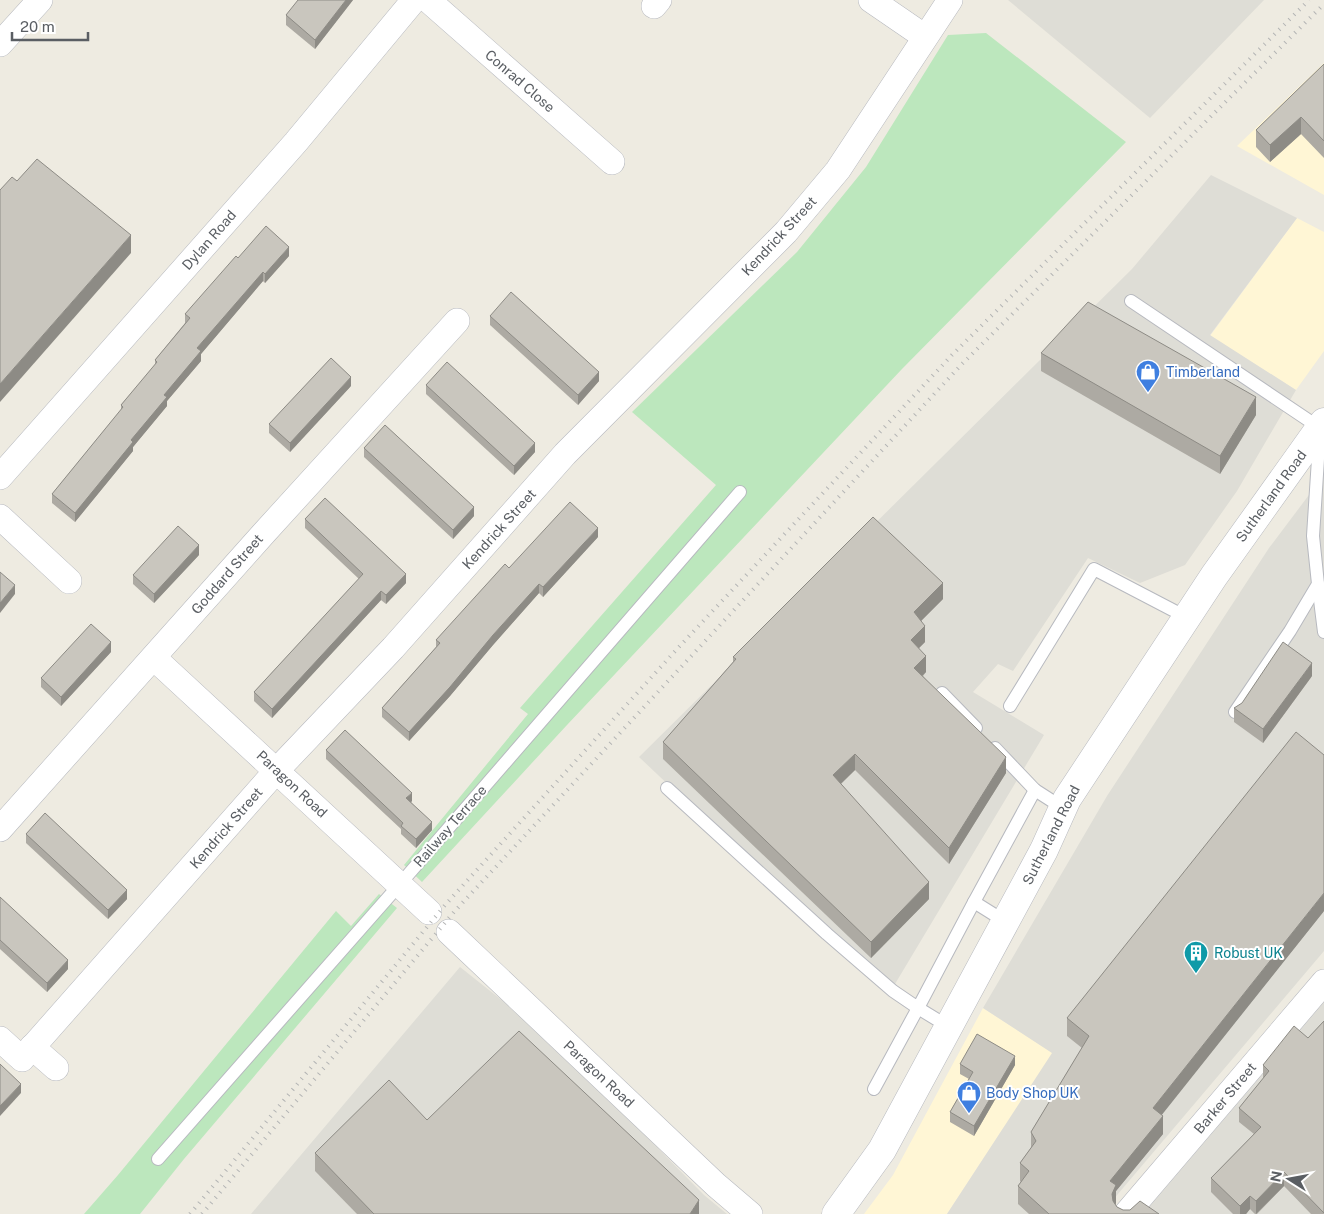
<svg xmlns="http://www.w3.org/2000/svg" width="1324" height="1214" font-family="'Public Sans',sans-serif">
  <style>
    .commercial { fill: #fff6d5 }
    .industrial { fill: #deddd6 }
    .green { fill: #bce7bd }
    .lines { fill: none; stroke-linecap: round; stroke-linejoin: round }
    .service-casing { stroke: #b7b9bf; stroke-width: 14 }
    .minor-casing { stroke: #b7b9bf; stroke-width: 26 }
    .tertiary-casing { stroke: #b7b9bf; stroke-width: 29 }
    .service { stroke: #fff; stroke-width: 12 }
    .minor { stroke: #fff; stroke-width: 25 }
    .tertiary { stroke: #fff; stroke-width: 28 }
    .rail { stroke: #b3b4b4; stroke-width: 4; stroke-dasharray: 1 6; stroke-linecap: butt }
    .wall { fill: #adaaa3 }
    .shaded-wall { fill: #8d8b85 }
    .building { fill: #c9c6be; stroke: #8d8b85 }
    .labels { text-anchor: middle; stroke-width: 4; stroke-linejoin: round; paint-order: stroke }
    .street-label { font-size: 14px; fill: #5a5e63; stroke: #fff }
    .shop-label { font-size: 14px; fill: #366cbe; stroke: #fff; text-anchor: start }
    .culture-label { font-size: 14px; fill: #0d838f; stroke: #fff; text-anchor: start }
  </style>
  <rect width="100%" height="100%" fill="#eeebe1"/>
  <g class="commercial">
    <polygon points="1324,63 1324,195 1237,146"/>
    <polygon points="1297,218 1324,232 1324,351 1296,390 1210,336"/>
    <polygon points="983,1008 1053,1053 947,1214 864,1214 893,1175"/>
  </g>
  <g class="industrial">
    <polygon points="1008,0 1264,0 1150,118"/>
    <polygon points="1211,175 1297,218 1210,335 1296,390 1237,491 1185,565 1140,583 1088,558 1013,671 998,664 973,692 1044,735 892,989 858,964 639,757 1132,269"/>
    <polygon points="1324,475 1324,951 1101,1214 947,1214 1052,1053 983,1008 1107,796 1269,548"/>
    <polygon points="460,967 547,1036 704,1195 727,1214 251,1214"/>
    <polygon points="1324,996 1324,1214 1140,1214"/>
  </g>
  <g class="green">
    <polygon points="986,33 1126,142 902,369 567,725 422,882 404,865 528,714 520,708 716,485 632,412 797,252 866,167 948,35"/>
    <polygon points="379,894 397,908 184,1159 140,1214 84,1214 118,1175 336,911 351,926"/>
  </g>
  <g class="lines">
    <defs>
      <g id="service">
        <polyline points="1131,301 1320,428 1313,536 1318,584 1290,631 1235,712"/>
        <polyline points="1318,584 1324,632"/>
        <polyline points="942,693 976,728"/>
        <polyline points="1010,706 1094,569 1186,617"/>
        <polyline points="995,748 1035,790"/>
        <polyline points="667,788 827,934 893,991 918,1008 974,902 1006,922"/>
        <polyline points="974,902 1035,790 1063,808"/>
        <polyline points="874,1089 918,1008 949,1027"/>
        <polyline points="158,1159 400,884 740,492"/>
      </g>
      <g id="minor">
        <polyline points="428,0 612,162"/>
        <polyline points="871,0 925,37"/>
        <polyline points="654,6 659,0"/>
        <polyline points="0,44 40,0"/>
        <polyline points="0,477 296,142 414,0"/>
        <polyline points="0,517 69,581"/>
        <polyline points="154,658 429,912"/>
        <polyline points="0,829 264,533 457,321"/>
        <polyline points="449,932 716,1185 750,1214"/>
        <polyline points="0,1039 22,1059 277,770 393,648 565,454 786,232 838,170 950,0"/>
        <polyline points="32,1047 56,1068"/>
        <polyline points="1126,1214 1324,982"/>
      </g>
      <polyline id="tertiary" points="836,1214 882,1150 1044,850 1067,799 1214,576 1324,422"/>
    </defs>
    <use href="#service" class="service-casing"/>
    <use href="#minor" class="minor-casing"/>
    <use href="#tertiary" class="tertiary-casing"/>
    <use href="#service" class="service"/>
    <use href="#minor" class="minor"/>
    <use href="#tertiary" class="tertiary"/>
    <g class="rail">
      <polyline points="190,1214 446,904 678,648 952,355 1309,0"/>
      <polyline points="202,1214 454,912 962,364 1324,4"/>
    </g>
  </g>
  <g class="wall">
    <polygon points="353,0 315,49 286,25 286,15"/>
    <polygon points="1324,64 1324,158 1301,134 1270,162 1256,147 1256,130"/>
    <polygon points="289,256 265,283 263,281 201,354 201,361 167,401 167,406 133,447 133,451 75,522 52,503 52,494 121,410 121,405 155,365 155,360 185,323 185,314 238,258"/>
    <polygon points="490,316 599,381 578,405 490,325"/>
    <polygon points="1041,353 1256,415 1220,474 1041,371"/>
    <polygon points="426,385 535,452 514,475 426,394"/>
    <polygon points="351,386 290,452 269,433 269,424"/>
    <polygon points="364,448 474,516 453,539 364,457"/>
    <polygon points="305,519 406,583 386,604 381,600 272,718 254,701 254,692 359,579 305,528"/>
    <polygon points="598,537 543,597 539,593 493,645 450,696 409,741 382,717 382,708 436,647 436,640 509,568"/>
    <polygon points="199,555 154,603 133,584 133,575"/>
    <polygon points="943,599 921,621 925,642 919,648 926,672 923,676 1006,773 949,864 855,770 841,784 929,899 871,958 663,759 663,742 733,662 733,657"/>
    <polygon points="111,652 61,706 41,687 41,678"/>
    <polygon points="1312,676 1263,743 1234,722 1234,708"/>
    <polygon points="326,750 412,801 411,802 432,830 416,848 401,834 401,829 326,759"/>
    <polygon points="26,834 127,899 108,919 26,843"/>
    <polygon points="0,897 68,969 47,992 0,949"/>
    <polygon points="1324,911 1161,1115 1163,1134 1116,1191 1116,1203 1115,1205 1117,1207 1123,1210 1159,1214 1029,1214 1018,1204 1018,1186 1021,1182 1020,1181 1020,1163 1031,1148 1031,1132 1082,1048 1067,1036 1067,1018"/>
    <polygon points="1324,1021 1324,1214 1311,1214 1284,1186 1257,1214 1255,1214 1250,1209 1246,1214 1233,1214 1211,1192 1211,1178 1254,1134 1239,1122 1239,1108 1263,1079 1263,1065 1308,1038"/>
    <polygon points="960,1064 1015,1065 974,1136 950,1122 950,1112 969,1079 960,1074"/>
    <polygon points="427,1120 699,1214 357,1214 315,1171 315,1153"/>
  </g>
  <g class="shaded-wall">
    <polygon points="346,0 353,0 315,49 315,40"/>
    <polygon points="1301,117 1301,134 1270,162 1270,145"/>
    <polygon points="131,235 131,253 0,402 0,384"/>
    <polygon points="289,247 289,256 265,283 265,274"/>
    <polygon points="263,272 263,281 201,354 201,361 167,401 167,406 133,447 133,451 75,522 75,513 164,395 197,348"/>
    <polygon points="599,372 599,381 578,405 578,395"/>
    <polygon points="351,377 351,386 290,452 290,443"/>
    <polygon points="1256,397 1256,415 1220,474 1220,456"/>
    <polygon points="535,443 535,452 514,475 514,466"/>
    <polygon points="474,507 474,516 453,539 453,530"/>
    <polygon points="598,528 598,537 543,597 543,587"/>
    <polygon points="199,545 199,555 154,603 154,594"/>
    <polygon points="406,574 406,583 386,604 386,595"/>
    <polygon points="943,583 943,599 914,628 914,612"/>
    <polygon points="539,584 539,593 493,645 450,696 409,741 409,732 493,635"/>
    <polygon points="15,585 15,594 0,613 0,603"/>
    <polygon points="381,591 381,600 272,718 272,709"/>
    <polygon points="925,626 925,642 911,656 911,640"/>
    <polygon points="111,642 111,652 61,706 61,697"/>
    <polygon points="926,656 926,672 914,684 914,668"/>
    <polygon points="1312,663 1312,676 1263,743 1263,729"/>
    <polygon points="855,754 855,770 833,791 833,775"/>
    <polygon points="1006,757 1006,773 949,864 949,848"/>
    <polygon points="412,793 412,801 406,807 406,798"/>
    <polygon points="432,822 432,830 416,848 416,839"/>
    <polygon points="929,882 929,899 871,958 871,942"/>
    <polygon points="127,890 127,899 108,919 108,910"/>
    <polygon points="1324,893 1324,911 1153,1126 1153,1108"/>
    <polygon points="68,960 68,969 47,992 47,983"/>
    <polygon points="1015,1056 1015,1065 974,1136 974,1126"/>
    <polygon points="21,1084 21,1093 0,1116 0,1106"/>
    <polygon points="1163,1116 1163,1134 1116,1191 1116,1203 1112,1212 1110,1181"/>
    <polygon points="1284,1172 1284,1186 1256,1214 1256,1201"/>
    <polygon points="1250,1196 1250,1209 1246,1214 1240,1214 1240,1206"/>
    <polygon points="699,1200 699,1214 690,1214"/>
  </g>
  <g class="building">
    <polygon points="298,0 346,0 315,40 286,15"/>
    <polygon points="1324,64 1324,141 1301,117 1270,145 1256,130"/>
    <polygon points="37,159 131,235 0,384 0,190 12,177 17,181"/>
    <polygon points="266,226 289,247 265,274 263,272 197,348 201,351 164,395 167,397 131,440 133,442 75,513 52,494 123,407 121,405 157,362 155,360 190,318 185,314 236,256 238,258"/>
    <polygon points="511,292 599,372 578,395 490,316"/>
    <polygon points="1088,302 1256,397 1220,456 1041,353"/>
    <polygon points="331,358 351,377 290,443 269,424"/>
    <polygon points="447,362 535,443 514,466 426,385"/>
    <polygon points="385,425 474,507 453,530 364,448"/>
    <polygon points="325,498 406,574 386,595 381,591 272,709 254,692 363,574 305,519"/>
    <polygon points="570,502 598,528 543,587 539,584 493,635 450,687 409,732 382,708 440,643 436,640 505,564 509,568"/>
    <polygon points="873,517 943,583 914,612 925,626 911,640 926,656 914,668 1006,757 949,848 855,754 833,775 929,882 871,942 663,742 736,659 733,657"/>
    <polygon points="178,526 199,545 154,594 133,575"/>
    <polygon points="0,572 15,585 0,603"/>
    <polygon points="91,624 111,642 61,697 41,678"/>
    <polygon points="1283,642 1312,663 1263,729 1234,708 1242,703"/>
    <polygon points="345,730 412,793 406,798 432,822 416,839 401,826 403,823 326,750"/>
    <polygon points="1296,732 1324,755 1324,893 1153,1108 1163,1116 1110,1181 1116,1185 1112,1194 1113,1201 1117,1207 1123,1210 1130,1210 1140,1201 1159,1214 1049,1214 1018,1186 1029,1171 1020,1163 1036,1141 1031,1132 1089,1036 1067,1018"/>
    <polygon points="45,813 127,890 108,910 26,834"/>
    <polygon points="0,897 68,960 47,983 0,940"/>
    <polygon points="1324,1021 1324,1213 1284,1172 1256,1201 1250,1196 1240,1206 1211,1178 1261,1127 1239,1108 1269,1071 1263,1065 1294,1026 1308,1038"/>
    <polygon points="519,1031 699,1200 690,1214 374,1214 315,1153 389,1080 427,1120"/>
    <polygon points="977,1034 1015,1056 974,1126 950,1112 973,1072 960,1064"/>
    <polygon points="0,1064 21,1084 0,1106"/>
  </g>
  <defs>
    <symbol id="shop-pin" viewBox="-11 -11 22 30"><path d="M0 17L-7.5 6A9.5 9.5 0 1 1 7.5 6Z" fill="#3f7fe0" stroke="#fff"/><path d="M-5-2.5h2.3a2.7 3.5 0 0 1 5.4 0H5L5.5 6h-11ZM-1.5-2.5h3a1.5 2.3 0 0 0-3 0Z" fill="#fff"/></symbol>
    <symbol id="building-pin" viewBox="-11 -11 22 30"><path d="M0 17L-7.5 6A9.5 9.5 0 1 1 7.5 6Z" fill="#0f9aa8" stroke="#fff"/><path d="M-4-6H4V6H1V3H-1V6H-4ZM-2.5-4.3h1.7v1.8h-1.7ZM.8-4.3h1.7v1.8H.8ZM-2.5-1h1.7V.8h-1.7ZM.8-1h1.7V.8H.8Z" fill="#fff"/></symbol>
  </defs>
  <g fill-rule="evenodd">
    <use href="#shop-pin" x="1134" y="358" width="28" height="38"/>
    <use href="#building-pin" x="1182" y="939" width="28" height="38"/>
    <use href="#shop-pin" x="955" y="1079" width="28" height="38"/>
  </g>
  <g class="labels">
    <g class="street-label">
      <text transform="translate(520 81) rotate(41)" y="5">Conrad Close</text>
      <text transform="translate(779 236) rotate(-47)" y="5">Kendrick Street</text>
      <text transform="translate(209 240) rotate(-49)" y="5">Dylan Road</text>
      <text transform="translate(1271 496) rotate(-54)" y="5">Sutherland Road</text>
      <text transform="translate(499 529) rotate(-48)" y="5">Kendrick Street</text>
      <text transform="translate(227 574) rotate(-49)" y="5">Goddard Street</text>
      <text transform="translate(292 784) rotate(43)" y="5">Paragon Road</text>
      <text transform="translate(450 826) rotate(-49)" y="5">Railway Terrace</text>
      <text transform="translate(226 828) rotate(-49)" y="5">Kendrick Street</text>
      <text transform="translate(1051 835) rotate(-63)" y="5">Sutherland Road</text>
      <text transform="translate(599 1074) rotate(43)" y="5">Paragon Road</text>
      <text transform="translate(1225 1098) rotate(-50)" y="5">Barker Street</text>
    </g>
    <g class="shop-label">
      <text x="1166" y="377">Timberland</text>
      <text x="986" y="1098">Body Shop UK</text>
    </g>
    <g class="culture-label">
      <text x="1214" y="958">Robust UK</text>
    </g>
  </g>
  <g transform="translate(1289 1179) rotate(281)" stroke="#ffffff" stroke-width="4" paint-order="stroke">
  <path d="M0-4L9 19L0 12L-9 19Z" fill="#5a5e63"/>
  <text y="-8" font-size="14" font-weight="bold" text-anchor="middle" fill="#5a5e63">N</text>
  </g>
  <path d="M12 32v8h76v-8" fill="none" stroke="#5a5e63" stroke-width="2.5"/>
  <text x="20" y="32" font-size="15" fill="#5a5e63" stroke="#ffffff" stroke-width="4" paint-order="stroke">20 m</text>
</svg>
